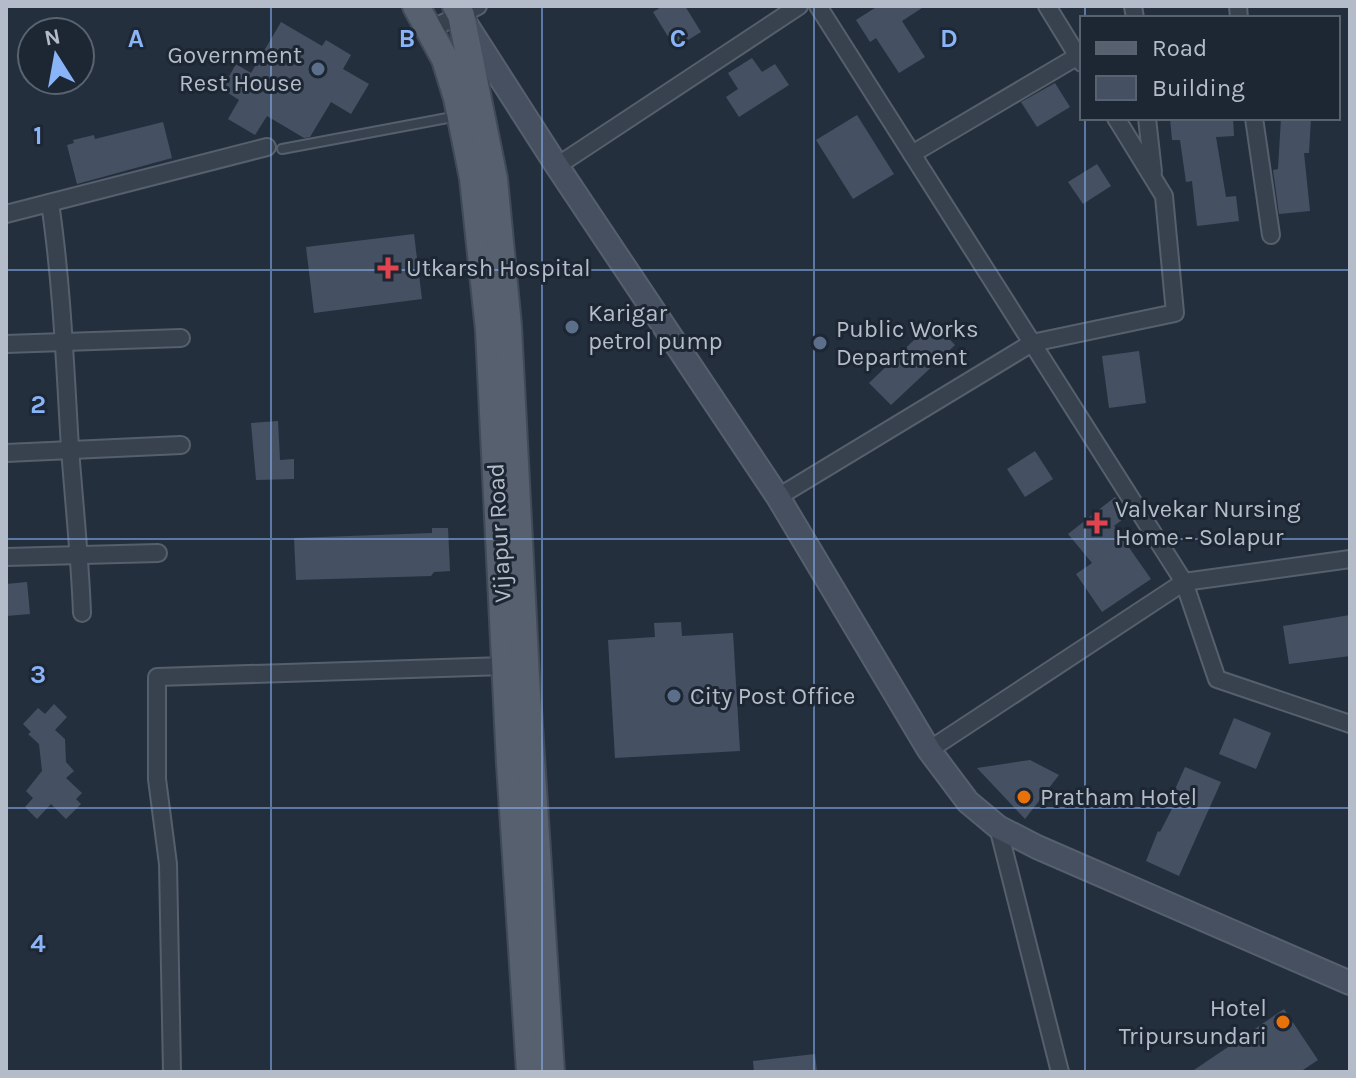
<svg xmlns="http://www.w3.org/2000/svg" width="1356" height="1078" font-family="Karla,sans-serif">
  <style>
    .building { fill: #455162 }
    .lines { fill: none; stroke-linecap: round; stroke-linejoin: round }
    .service-casing { stroke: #565f6c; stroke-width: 12 }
    .minor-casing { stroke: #565f6c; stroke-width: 20 }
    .secondary-casing { stroke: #565f6c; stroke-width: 26 }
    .primary-casing { stroke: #414a57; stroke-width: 30 }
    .service { stroke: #38414e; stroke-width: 8 }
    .minor { stroke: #38414e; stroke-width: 16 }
    .secondary { stroke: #465061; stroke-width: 22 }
    .primary { stroke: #56606e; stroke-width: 26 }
    .grid { fill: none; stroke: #8ab4f8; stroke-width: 2; stroke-opacity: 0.55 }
    .service-dot { fill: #5c6f8a; stroke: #1d2633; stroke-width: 3 }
    .health-dot { fill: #e0444e; stroke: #1d2633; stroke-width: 3 }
    .food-dot { fill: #e8710a; stroke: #1d2633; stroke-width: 3 }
    .labels { text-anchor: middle; stroke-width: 6; stroke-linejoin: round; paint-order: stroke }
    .poi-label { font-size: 24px; fill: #b4bcc9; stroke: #1d2633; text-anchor: start }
    .street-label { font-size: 24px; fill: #b4bcc9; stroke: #1d2633 }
    .grid-label { font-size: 26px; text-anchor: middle; font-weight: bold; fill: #8ab4f8; stroke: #1d2633; stroke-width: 6; stroke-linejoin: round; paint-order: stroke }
  </style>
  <rect width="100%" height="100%" fill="#242f3e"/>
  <g class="building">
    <polygon points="663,6 685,6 701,32 675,48 653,12"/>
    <polygon points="878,6 925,6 902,21 925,57 899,73 876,38 870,42 856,20"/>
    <polygon points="281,22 322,46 326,40 351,55 343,69 369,84 351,114 331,102 310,137 304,138 267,116 255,135 228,119 239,100 222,89 236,64 251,73"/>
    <polygon points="752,58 762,72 775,64 789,85 739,117 726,97 738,89 728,73"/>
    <polygon points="1055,83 1070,107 1037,127 1021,102"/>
    <polygon points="857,115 894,174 853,199 816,140"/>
    <polygon points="1170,118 1233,118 1234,136 1216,137 1226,197 1236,196 1239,221 1197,226 1192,181 1186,182 1180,140 1172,140"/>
    <polygon points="1281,118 1311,118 1309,153 1304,153 1310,211 1279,214 1273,170 1278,169"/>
    <polygon points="163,122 172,158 77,184 67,145 74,143 73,140 94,135 95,139"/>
    <polygon points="1097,164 1111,186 1083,204 1068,182"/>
    <polygon points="414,234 422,299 314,313 306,247"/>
    <polygon points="933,322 955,345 891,405 869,383"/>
    <polygon points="1139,351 1146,403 1109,408 1102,356"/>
    <polygon points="278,421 280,460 294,459 294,479 256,480 251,423"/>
    <polygon points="1035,451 1053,479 1025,497 1007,469"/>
    <polygon points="1115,497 1128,515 1114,526 1151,579 1102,612 1076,574 1092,563 1068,534"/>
    <polygon points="432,528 448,528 450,571 434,572 431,576 296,580 294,538 432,533"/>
    <polygon points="27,582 30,614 6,616 6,584"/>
    <polygon points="1350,615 1350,656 1289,664 1283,626"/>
    <polygon points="681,622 682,636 733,633 740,751 615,758 608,640 655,637 654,623"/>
    <polygon points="54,704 67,717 55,730 65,739 66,762 74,771 66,778 82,793 76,799 81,804 66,819 51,804 37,819 25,807 33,798 26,791 42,771 39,744 28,734 31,732 23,724 38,708 45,714"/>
    <polygon points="1234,718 1271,733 1256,769 1219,754"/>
    <polygon points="1030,760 1059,775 1025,819 977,768"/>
    <polygon points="1185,767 1221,782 1179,876 1146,861 1158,831 1160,832 1177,799 1172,796"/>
    <polygon points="1284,1009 1318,1060 1300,1072 1191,1072"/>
    <polygon points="815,1054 817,1072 754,1072 753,1061"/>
  </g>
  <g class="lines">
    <defs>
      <polyline id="service" points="282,149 458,116"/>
      <g id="minor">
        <polyline points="818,6 1184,582 1217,679 1350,724"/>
        <polyline points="1047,6 1082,63"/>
        <polyline points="1133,6 1135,18"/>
        <polyline points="1238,6 1239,18"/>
        <polyline points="429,30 478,6"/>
        <polyline points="1147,118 1153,172"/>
        <polyline points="1254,118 1271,235"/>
        <polyline points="912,154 1078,56"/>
        <polyline points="557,166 799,6"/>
        <path d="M50 203C62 284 65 366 70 448 74 503 80 558 82 613"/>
        <polyline points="6,214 267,147"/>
        <polyline points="6,344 181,338"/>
        <polyline points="6,453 181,445"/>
        <polyline points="778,497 1032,343 1175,313 1164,196 1116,118"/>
        <polyline points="6,557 158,553"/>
        <polyline points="929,750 1184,582 1350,559"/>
        <polyline points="998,827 1060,1072"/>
        <polyline points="172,1072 168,864 157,779 157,677 505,666"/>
      </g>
      <polyline id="secondary" points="466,24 557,166 778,497 929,750 968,802 998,827 1037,847 1350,983"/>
      <g id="primary">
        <polyline points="416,6 445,59 457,98 473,178 489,330 510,764 530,1072"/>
        <polyline points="456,6 461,15 494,179 508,326 526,678 551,1072"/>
      </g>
    </defs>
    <use href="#service" class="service-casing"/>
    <use href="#minor" class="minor-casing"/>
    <use href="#secondary" class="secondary-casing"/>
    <use href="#primary" class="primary-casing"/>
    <use href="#service" class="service"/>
    <use href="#minor" class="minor"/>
    <use href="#secondary" class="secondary"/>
    <use href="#primary" class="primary"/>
  </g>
  <path class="grid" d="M271 6V1072M542 6V1072M814 6V1072M1085 6V18M1085 118V1072M6 270H1350M6 539H1350M6 808H1350"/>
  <g class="service-dot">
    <circle cx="318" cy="69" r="8"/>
    <circle cx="572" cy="327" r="8"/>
    <circle cx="820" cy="343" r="8"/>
    <circle cx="674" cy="696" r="8"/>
  </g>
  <g class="health-dot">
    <path d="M384 256h8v8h8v8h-8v8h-8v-8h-8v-8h8z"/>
    <path d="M1093 511h8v8h8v8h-8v8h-8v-8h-8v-8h8z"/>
  </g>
  <g class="food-dot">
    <circle cx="1024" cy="797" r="8"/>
    <circle cx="1283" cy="1022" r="8"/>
  </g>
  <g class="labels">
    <g class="poi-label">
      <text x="302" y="63" text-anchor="end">Government<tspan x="302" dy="28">Rest House</tspan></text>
      <text x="406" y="276">Utkarsh Hospital</text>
      <text x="588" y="321">Karigar<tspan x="588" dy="28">petrol pump</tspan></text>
      <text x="836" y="337">Public Works<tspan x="836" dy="28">Department</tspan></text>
      <text x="1115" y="517">Valvekar Nursing<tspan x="1115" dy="28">Home - Solapur</tspan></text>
      <text x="690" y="704">City Post Office</text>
      <text x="1040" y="805">Pratham Hotel</text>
      <text x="1267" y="1016" text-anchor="end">Hotel<tspan x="1267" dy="28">Tripursundari</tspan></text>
    </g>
    <g class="street-label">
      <text transform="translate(499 533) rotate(-93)" y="8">Vijapur Road</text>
    </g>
  </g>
  <g class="grid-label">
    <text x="136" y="47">A</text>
    <text x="407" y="47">B</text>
    <text x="678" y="47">C</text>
    <text x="949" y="47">D</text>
    <text x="38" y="144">1</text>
    <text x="38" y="413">2</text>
    <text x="38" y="683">3</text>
    <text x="38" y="952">4</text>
  </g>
  <rect width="1356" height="1078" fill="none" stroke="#b4bcc9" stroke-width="16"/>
  <rect x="1080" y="16" width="260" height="104" fill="#1d2633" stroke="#59626f" stroke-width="2"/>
  <rect x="1096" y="42" width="40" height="12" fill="#56606e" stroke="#59626f" stroke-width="2"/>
  <text x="1152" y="56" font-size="24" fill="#b4bcc9">Road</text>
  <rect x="1096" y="76" width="40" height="24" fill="#455162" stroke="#59626f" stroke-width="2"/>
  <text x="1152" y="96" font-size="24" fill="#b4bcc9">Building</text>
  <g transform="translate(56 56) rotate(349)"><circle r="38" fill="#1d2633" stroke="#59626f" stroke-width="2"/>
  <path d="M0-6L14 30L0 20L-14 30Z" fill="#8ab4f8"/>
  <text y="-12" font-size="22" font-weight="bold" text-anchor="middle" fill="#b4bcc9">N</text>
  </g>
</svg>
